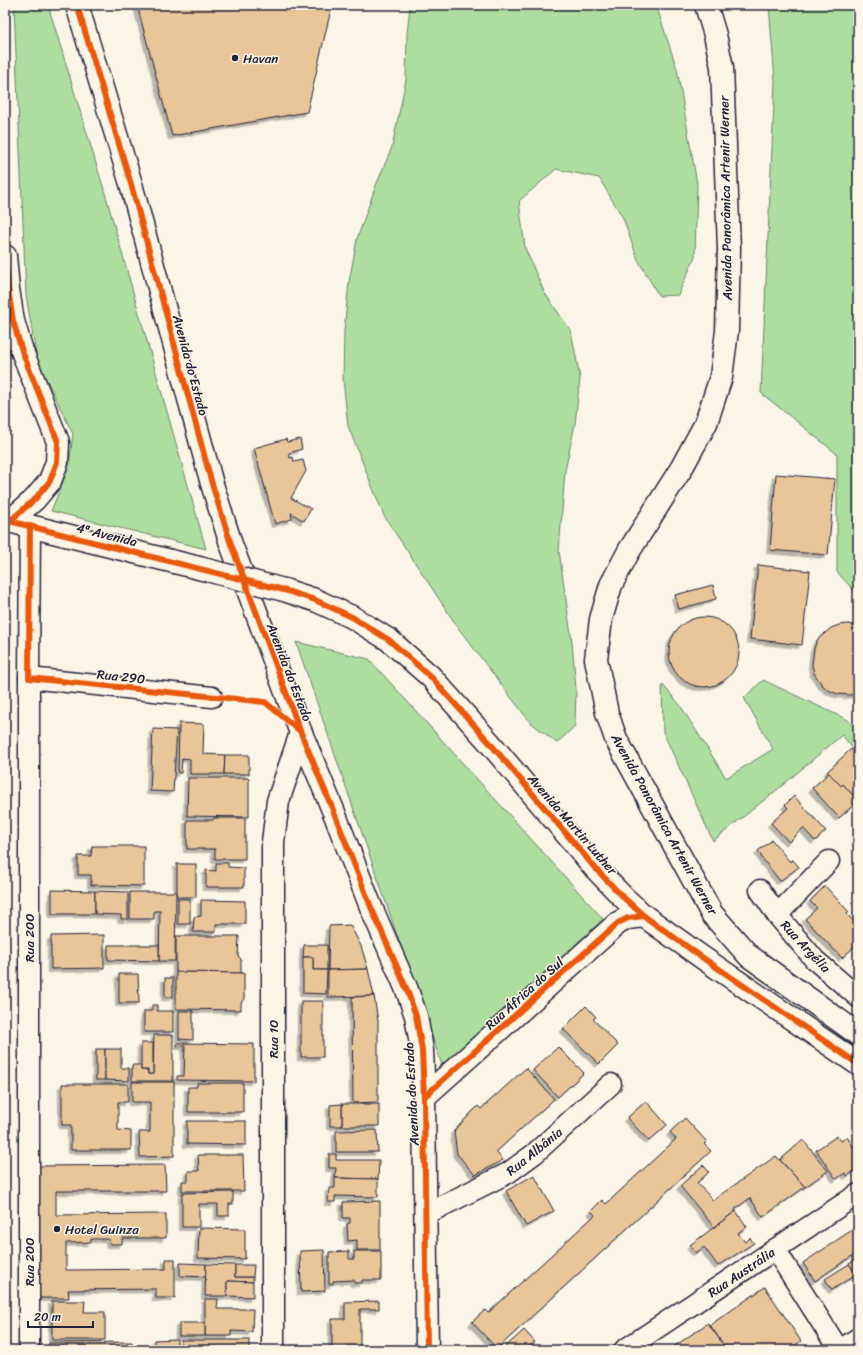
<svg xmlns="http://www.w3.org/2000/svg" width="863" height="1355" font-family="Sriracha,sans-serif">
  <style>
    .green { fill: #adde9f; stroke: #68806d }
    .building { fill: #e9c59a; stroke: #22223b; filter: url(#shadow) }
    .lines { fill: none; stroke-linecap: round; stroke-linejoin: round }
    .street-casing { stroke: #22223b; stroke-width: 23 }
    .secondary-casing { stroke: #22223b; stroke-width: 25 }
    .primary-casing { stroke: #22223b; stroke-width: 25 }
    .street { stroke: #fcf5e5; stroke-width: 20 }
    .secondary { stroke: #fcf5e5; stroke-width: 22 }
    .primary { stroke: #fcf5e5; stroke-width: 22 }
    .primary-bridge-casing { stroke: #22223b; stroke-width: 25; stroke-linecap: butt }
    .primary-bridge { stroke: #fcf5e5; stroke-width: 22 }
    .cycleway-casing { stroke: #fcf5e5; stroke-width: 8 }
    .cycleway { stroke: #e8590c; stroke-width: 6 }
    .poi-dot { fill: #22223b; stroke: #fcf5e5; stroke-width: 1.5 }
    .labels { text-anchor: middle; stroke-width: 3; stroke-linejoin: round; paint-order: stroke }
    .poi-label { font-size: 13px; fill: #22223b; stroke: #fcf5e5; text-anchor: start }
    .street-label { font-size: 13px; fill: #22223b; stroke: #fcf5e5 }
  </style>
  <defs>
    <filter id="shadow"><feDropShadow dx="-3.5" dy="3.5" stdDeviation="0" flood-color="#0004"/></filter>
  </defs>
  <rect width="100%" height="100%" fill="#fcf5e5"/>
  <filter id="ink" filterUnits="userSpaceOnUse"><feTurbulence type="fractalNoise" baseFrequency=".025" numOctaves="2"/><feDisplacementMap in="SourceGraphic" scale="8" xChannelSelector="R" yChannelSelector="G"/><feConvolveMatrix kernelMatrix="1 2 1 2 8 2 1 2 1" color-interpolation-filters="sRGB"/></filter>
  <g filter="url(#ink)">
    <g class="green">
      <polygon points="14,5 48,5 105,193 206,549 51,511 69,467 73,434 37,360 26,295"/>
      <polygon points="410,5 656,5 677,69 697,184 695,257 678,295 659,296 638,260 623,218 599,178 556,169 519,201 525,248 544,292 571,331 580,378 575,424 565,471 559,551 572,642 576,689 575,726 557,743 530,722 487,666 459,629 384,516 348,426 343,379 344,331 349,282 357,239 375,188 392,147 406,80 407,34"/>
      <polygon points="769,5 858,5 858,595 837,572 837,454 761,393 775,81"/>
      <polygon points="296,642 369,659 603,919 443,1068"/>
      <polygon points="763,680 848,720 858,733 858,755 842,735 778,789 713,841 663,732 662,684 680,705 726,778 773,749 744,698"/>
    </g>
    <g class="building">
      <polygon points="137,5 332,5 307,112 172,136"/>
      <polygon points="286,439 287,442 300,439 302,449 289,453 290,458 293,457 294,462 303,460 306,471 291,498 311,509 304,521 291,513 292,519 275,524 254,448"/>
      <polygon points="776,474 835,479 828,555 770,550"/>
      <polygon points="758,565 810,571 802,645 750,639"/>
      <polygon points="713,585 716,599 679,609 675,595"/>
      <circle cx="704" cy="652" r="35"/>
      <polygon points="848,624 858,626 858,694 849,695 838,694 830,691 822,685 814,673 812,665 814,649 817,640 831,628 839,625"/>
      <polygon points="179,723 204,724 203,754 225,755 224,774 190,774 190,759 182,758 181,773 178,773"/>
      <polygon points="153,729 177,730 173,792 150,791"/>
      <polygon points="851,749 858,757 858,801 843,784 841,786 827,772"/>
      <polygon points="225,755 249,755 249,774 224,774"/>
      <polygon points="829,773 841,786 843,784 858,801 839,818 812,788"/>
      <polygon points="188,778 249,778 249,817 187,816"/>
      <polygon points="794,796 826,831 815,841 803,828 789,842 771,823 788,808 785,805"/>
      <polygon points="214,818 245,818 245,859 215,859 215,849 187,849 187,820 213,820"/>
      <polygon points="772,840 790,862 792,859 799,867 780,881 761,857 762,857 758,851"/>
      <polygon points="92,846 144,846 144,886 91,885 91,875 78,875 78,856 91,856"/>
      <polygon points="216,863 228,863 228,867 244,868 244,887 206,887 206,870 216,871"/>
      <rect x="177" y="864" width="19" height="33"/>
      <polygon points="825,886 849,912 847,914 858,926 858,943 842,958 805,919 817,908 810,901"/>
      <polygon points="52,890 95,891 95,914 52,914"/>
      <polygon points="95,891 128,892 128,919 121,919 121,915 95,914"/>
      <polygon points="130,892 176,892 175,961 159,961 160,911 154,911 154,919 130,919"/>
      <rect x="178" y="899" width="12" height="25"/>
      <polygon points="201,900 245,901 245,924 216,924 216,932 193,932 194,917 201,916"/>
      <polygon points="350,925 361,946 368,969 328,970 329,926"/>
      <polygon points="104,935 104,968 51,969 51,936"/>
      <polygon points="176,936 239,936 238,956 241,959 241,973 176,972"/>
      <polygon points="108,945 159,945 159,961 108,960"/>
      <polygon points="304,945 327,945 327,970 313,970 313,957 303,957"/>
      <polygon points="303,957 313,957 313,970 327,970 326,994 303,993"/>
      <polygon points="368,969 374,996 328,997 328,970"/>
      <polygon points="176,972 244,973 244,999 241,1003 241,1010 176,1009"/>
      <polygon points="119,974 138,974 139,1003 119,1003"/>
      <rect x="165" y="978" width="8" height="19"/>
      <polygon points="374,996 378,1021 378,1102 353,1103 352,997"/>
      <rect x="301" y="1001" width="22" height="56"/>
      <polygon points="152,1005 157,1005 157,1011 173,1011 173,1032 144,1032 144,1011 152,1011"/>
      <polygon points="586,1006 596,1017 593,1019 618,1045 599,1064 563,1029"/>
      <polygon points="179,1011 193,1011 193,1040 179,1039"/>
      <polygon points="154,1035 173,1035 173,1081 132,1081 132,1065 141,1065 141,1070 148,1070 148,1074 153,1074"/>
      <polygon points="141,1043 153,1043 153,1074 148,1074 148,1070 141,1070"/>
      <polygon points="177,1043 254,1044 254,1081 177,1080 177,1076 184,1076 185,1046 177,1046"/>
      <polygon points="558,1047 584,1073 558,1097 533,1070"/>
      <rect x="96" y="1049" width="9" height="31"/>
      <polygon points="105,1049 121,1049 121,1068 129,1068 129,1081 105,1080"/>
      <polygon points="526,1068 554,1099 496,1152 503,1160 475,1175 457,1154 454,1131 478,1106 481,1109"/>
      <polygon points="132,1082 174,1082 174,1156 140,1157 139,1132 150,1132 150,1102 132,1102"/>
      <polygon points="197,1083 243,1083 243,1112 188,1112 188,1087 197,1087"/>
      <polygon points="62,1084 128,1084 128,1102 118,1102 118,1130 131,1131 131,1150 71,1150 71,1125 62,1125"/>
      <polygon points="646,1101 667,1125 649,1141 627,1118"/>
      <rect x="342" y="1104" width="37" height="22"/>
      <polygon points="342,1104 342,1126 330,1126 330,1105"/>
      <polygon points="685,1118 707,1142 704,1144 711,1151 497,1349 472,1322 485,1310 488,1313 595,1215 591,1211 602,1200 606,1204 676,1139 670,1132"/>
      <polygon points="187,1121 246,1121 246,1145 187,1144"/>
      <polygon points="377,1130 378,1152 336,1152 336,1131"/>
      <polygon points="837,1136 841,1141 847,1137 858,1154 858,1169 847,1176 845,1173 836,1179 816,1150"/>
      <polygon points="803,1140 828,1171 805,1187 780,1160"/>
      <polygon points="329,1154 336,1154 336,1160 379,1160 378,1179 335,1178 336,1168 329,1168"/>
      <polygon points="198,1155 243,1155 244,1191 182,1191 182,1181 188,1181 188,1171 199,1171"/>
      <polygon points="776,1156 805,1187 763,1217 750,1198 735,1209 736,1211 714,1227 680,1186 703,1165 709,1172 697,1183 713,1200"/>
      <polygon points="165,1165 166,1191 56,1191 56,1215 166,1214 166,1238 122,1238 122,1244 110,1244 109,1239 91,1239 91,1242 66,1243 66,1270 166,1269 166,1259 175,1259 175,1298 156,1298 156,1289 68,1290 69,1298 38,1298 37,1166"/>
      <polygon points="534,1175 554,1211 526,1226 506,1191"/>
      <polygon points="335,1178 378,1179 378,1197 335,1196 335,1202 328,1202 329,1188 335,1188"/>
      <polygon points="233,1192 233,1204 229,1204 229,1216 218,1216 218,1204 199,1204 199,1227 182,1227 182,1193"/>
      <polygon points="380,1201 380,1250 357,1250 357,1240 348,1241 347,1224 350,1223 350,1218 343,1218 343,1202"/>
      <polygon points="736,1211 747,1227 738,1233 745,1242 750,1238 754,1243 718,1266 704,1247 696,1253 690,1245"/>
      <polygon points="858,1226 858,1252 815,1281 803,1263"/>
      <polygon points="199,1228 245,1229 245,1259 198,1258"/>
      <polygon points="324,1250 325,1291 301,1292 300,1251"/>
      <polygon points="349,1251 349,1259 354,1259 354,1251 381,1251 381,1280 362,1280 362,1283 354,1283 354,1280 333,1281 333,1284 329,1284 329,1252"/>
      <polygon points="858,1258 858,1273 856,1274 849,1264"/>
      <polygon points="180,1263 206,1264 206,1277 180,1276"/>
      <polygon points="206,1264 235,1265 235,1277 253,1277 253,1282 227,1281 227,1296 205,1296"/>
      <polygon points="849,1264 856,1274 832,1290 825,1279"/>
      <polygon points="235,1265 254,1265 253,1277 235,1277"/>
      <polygon points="227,1281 253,1282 253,1297 227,1296"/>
      <polygon points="765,1287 801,1341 788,1350 727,1350 710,1325"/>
      <polygon points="205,1299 218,1299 217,1309 253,1309 252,1332 231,1331 231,1336 205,1336"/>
      <polygon points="52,1301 85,1301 84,1312 105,1312 105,1340 52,1340"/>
      <polygon points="379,1301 379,1309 360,1309 360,1347 332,1347 332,1319 345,1319 345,1302"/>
      <polygon points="5,1312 6,1312 8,1350 5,1350"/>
      <rect x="179" y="1323" width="26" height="13"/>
      <polygon points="708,1323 727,1350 669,1350"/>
      <polygon points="524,1330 535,1342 530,1346 533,1350 502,1350"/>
      <polygon points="177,1339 177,1350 154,1350 154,1340"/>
      <rect x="181" y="1340" width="68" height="10"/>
      <polygon points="132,1342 132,1349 126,1350 49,1350 49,1343"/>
    </g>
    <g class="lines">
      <defs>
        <g id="street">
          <polyline points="29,678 212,697"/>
          <polyline points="760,890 777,915 815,960 858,997"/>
          <polyline points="777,915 829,861"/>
          <polyline points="426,1214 508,1173 534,1154 611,1084"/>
          <polyline points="775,1249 839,1350"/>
          <polyline points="29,1350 29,678 30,526"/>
          <polyline points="624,1350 858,1194"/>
          <polyline points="840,1350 858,1338"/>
        </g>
        <polyline id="secondary" points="273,1350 273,842 278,801 301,733"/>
        <g id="primary">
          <polyline points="77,5 131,184 212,484 231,544 301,733 333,810 371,907 407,990 416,1016 422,1050 424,1097 427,1350"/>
          <polyline points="706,5 715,35 722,67 729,249 727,331 721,377 706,423 681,469 629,551 611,585 601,619 596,659 607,713 616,739 712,914 749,956 858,1034"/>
          <polyline points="5,256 8,289 13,321 22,351 58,442 57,462 50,481 35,499 10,521"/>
          <polyline points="5,520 203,569"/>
          <polyline points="284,590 315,600 352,617 389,640 431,677 489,742 595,868 623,897 644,916 703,958 858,1064"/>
          <polyline points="424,1097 618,923 628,918 644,916"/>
        </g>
      </defs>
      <use href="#street" class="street-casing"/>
      <use href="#secondary" class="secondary-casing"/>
      <use href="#primary" class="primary-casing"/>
      <use href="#street" class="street"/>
      <use href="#secondary" class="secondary"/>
      <use href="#primary" class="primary"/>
      <defs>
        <polyline id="primary-bridge" points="203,569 284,590"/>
      </defs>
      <use href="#primary-bridge" class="primary-bridge-casing"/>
      <use href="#primary-bridge" class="primary-bridge"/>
      <defs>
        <g id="cycleway">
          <polyline points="77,5 131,184 212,484 231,544 301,733 333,810 371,907 407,990 416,1016 422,1050 424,1097 427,1350"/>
          <polyline points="5,256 8,289 13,321 22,351 58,442 57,462 50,481 35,499 10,521"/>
          <polyline points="5,520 284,590 315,600 352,617 389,640 431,677 489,742 595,868 623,897 644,916 703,958 858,1064"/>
          <polyline points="30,526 29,678 265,702 300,731"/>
          <polyline points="424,1097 618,923 628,918 644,916"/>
        </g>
      </defs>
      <use href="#cycleway" class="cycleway-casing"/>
      <use href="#cycleway" class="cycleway"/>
    </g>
  </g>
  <g class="poi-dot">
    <circle cx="235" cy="58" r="4"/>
    <circle cx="57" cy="1229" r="4"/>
  </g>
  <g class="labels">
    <g class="poi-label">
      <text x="243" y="63">Havan</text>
      <text x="65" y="1234">Hotel Guinza</text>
    </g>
    <g class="street-label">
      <text transform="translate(725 198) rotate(-91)" y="5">Avenida Panorâmica Artenir Werner</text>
      <text transform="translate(191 365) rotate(75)" y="5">Avenida do Estado</text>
      <text transform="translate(107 534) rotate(14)" y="5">4ª Avenida</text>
      <text transform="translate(290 672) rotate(69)" y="5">Avenida do Estado</text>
      <text transform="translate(121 676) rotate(6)" y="5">Rua 290</text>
      <text transform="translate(573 824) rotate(49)" y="5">Avenida Martin Luther</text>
      <text transform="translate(665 824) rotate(61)" y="5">Avenida Panorâmica Artenir Werner</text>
      <text transform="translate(29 938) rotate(-90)" y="5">Rua 200</text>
      <text transform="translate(806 946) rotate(47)" y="5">Rua Argélia</text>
      <text transform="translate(524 993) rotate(-42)" y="5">Rua África do Sul</text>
      <text transform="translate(273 1039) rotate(-90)" y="5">Rua 10</text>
      <text transform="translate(411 1094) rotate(-93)" y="5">Avenida do Estado</text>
      <text transform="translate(534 1151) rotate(-39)" y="5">Rua Albânia</text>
      <text transform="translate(29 1262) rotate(-90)" y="5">Rua 200</text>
      <text transform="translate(741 1272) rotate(-34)" y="5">Rua Austrália</text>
    </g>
  </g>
  <rect width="863" height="1355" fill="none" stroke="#fcf5e5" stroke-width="20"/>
  <rect x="10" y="10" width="843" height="1335" fill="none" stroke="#22223b" stroke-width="1.5" filter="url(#ink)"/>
  <path d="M28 1321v6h65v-6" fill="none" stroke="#22223b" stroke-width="2"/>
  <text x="34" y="1321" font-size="12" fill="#22223b" stroke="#fcf5e5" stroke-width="3" paint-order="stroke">20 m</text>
</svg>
